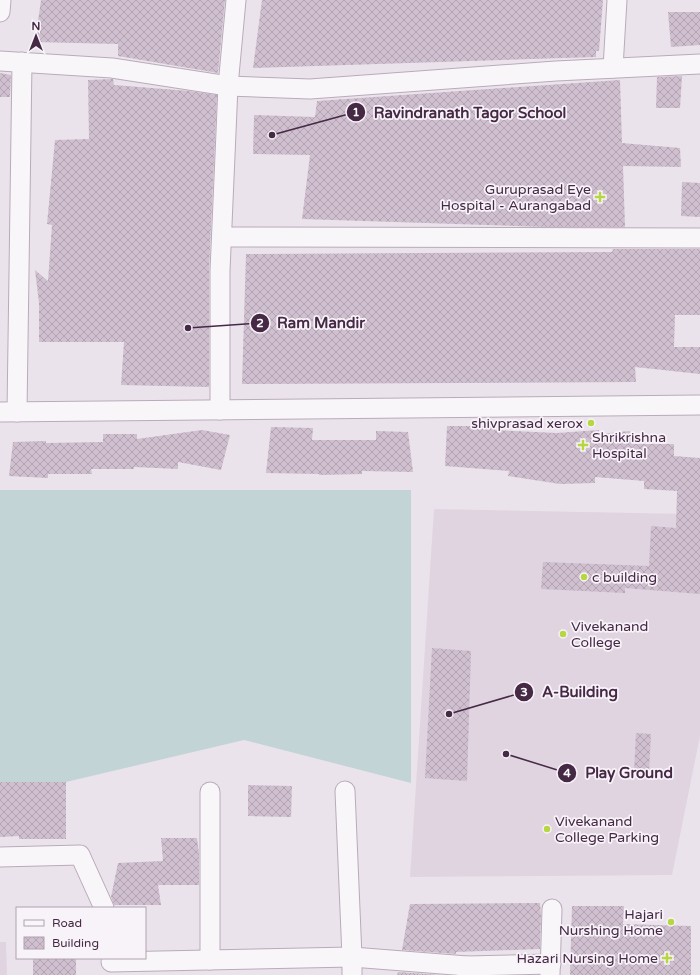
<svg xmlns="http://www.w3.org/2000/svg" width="700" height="975" font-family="'Varela Round',sans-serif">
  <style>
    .built { fill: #e0d4e1 }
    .grass { fill: #c3d4d6 }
    .building { fill: url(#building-cross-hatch) }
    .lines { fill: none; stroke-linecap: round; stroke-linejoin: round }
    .street-casing { stroke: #b9abba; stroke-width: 21 }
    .street { stroke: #f9f6f9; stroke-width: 19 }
    .poi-dot { fill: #b7d742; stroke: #f8f3f9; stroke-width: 1.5 }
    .labels { text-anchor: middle; stroke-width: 3.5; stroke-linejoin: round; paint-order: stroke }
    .poi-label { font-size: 14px; fill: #452945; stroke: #f8f3f9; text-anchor: end }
    .leader { fill: none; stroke: #452945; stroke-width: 1.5 }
    .callout-dot { fill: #452945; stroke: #f8f3f9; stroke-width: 1.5 }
    .mark-label { font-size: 12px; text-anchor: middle; font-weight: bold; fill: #fff }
    .callout-label { font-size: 15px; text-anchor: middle; font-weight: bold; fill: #452945; stroke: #f8f3f9; stroke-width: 3.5; stroke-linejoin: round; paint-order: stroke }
  </style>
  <defs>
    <pattern id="building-cross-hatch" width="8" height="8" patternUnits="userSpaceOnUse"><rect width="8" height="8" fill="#cfbfcf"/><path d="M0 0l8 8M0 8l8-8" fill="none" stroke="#b3a4b3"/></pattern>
  </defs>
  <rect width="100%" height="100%" fill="#ebe3ec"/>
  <g class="built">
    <polygon points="434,509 688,514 700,552 700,736 672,875 410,877"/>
    <polygon points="0,942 6,942 7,975 0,975"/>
  </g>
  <polygon class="grass" points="0,490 411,490 411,783 244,740 66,782 0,782"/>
  <g class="building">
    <polygon points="41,0 225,0 218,73 118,56 118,44 35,42"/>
    <polygon points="262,0 603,0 599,51 596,51 596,57 253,68"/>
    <polygon points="668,12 700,12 700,45 671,47"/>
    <polygon points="0,73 11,75 10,97 0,97"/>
    <polygon points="682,76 680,108 656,108 657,77"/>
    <polygon points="113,79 114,85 189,91 217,95 209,271 209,387 121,385 124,342 39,342 39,303 35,270 48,281 52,225 47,224 55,140 89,139 88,80"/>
    <polygon points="620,80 622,143 680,148 681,167 623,166 625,227 545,227 302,219 310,155 253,154 254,115 315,117 317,101"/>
    <polygon points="682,182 700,183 700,217 681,216"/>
    <polygon points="613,249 700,249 700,315 675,315 674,347 700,347 700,374 635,367 636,382 242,384 246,254 612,252"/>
    <polygon points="447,426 494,426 495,430 557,433 599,430 598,434 630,431 632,444 674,444 674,456 700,458 700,594 625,588 625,593 541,589 543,562 649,566 651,526 676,528 677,491 644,489 644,481 595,477 595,483 560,484 508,476 509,471 445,466"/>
    <polygon points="271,427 313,428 312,440 376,440 376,431 408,432 413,472 362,471 362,474 319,475 319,474 266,473"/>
    <polygon points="202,430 230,435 221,470 178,462 178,469 134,467 134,469 91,469 92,474 48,474 48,478 9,476 13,442 46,441 46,443 103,442 103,434 137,434 137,439"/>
    <polygon points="432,648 471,651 467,781 425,778"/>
    <polygon points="636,733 651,734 649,772 634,772"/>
    <polygon points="0,782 66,782 66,839 19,839 19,836 0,837"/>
    <polygon points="248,785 292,786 291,817 248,816"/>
    <polygon points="161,838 197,838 199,853 199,885 158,885 161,905 114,905 111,897 118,863 163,861"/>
    <polygon points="540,903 541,915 540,949 456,952 456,954 402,950 410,904"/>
    <polygon points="572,906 624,906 623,924 691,926 691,975 570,975"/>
    <rect x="33" y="958" width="43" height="17"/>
    <polygon points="398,972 441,975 397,975"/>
  </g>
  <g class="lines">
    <defs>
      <g id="street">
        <polyline points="0,12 1,0"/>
        <polyline points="0,61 112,68 228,86 310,89 556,71 700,64"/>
        <polyline points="613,68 617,0"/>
        <polyline points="222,237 700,238"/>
        <polyline points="220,410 220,271 228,86 236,0"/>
        <polyline points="0,412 700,405"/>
        <polyline points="17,412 22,62"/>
        <polyline points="345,791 352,957 352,975"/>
        <polyline points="210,792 210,960"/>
        <polyline points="0,857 80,855 104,908"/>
        <polyline points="111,962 352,957 467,966"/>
        <polyline points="467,975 467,966 551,964"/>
        <polyline points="550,975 552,909"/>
      </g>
    </defs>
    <use href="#street" class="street-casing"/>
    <use href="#street" class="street"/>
  </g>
  <g class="poi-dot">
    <path d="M598 191h4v4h4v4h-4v4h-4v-4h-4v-4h4z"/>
    <circle cx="591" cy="423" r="4"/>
    <path d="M581 439h4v4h4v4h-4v4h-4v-4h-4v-4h4z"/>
    <circle cx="584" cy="577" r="4"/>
    <circle cx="563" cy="634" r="4"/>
    <circle cx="547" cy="829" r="4"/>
    <circle cx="671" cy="922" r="4"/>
    <path d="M665 952h4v4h4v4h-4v4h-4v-4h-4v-4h4z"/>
  </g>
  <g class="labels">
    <g class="poi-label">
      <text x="591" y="194">Guruprasad Eye<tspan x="591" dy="16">Hospital - Aurangabad</tspan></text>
      <text x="583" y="428">shivprasad xerox</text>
      <text x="592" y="442" text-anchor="start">Shrikrishna<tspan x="592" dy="16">Hospital</tspan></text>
      <text x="592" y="582" text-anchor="start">c building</text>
      <text x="571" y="631" text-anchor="start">Vivekanand<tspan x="571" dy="16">College</tspan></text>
      <text x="555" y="826" text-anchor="start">Vivekanand<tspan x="555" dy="16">College Parking</tspan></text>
      <text x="663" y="919">Hajari<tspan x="663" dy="16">Nurshing Home</tspan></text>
      <text x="658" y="963">Hazari Nursing Home</text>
    </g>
  </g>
  <path class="leader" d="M272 135L356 112M188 328L260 323M449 714L524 692M506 754L567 773"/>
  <g class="callout-dot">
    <circle cx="272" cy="135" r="4"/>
    <circle cx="188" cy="328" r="4"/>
    <circle cx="449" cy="714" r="4"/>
    <circle cx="506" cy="754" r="4"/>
    <circle cx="356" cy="112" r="10"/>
    <circle cx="260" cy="323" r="10"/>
    <circle cx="524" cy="692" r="10"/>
    <circle cx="567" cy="773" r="10"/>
  </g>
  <g class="mark-label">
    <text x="356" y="116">1</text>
    <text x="260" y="327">2</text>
    <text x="524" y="696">3</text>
    <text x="567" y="777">4</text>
  </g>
  <g class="callout-label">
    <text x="470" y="118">Ravindranath Tagor School</text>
    <text x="321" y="328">Ram Mandir</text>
    <text x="580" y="697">A-Building</text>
    <text x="629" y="778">Play Ground</text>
  </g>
  <rect x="16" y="907" width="130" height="52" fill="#f8f3f9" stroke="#b0a2b1"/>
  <rect x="24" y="920" width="20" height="6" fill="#f9f6f9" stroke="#b0a2b1"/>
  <text x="52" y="927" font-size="12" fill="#452945">Road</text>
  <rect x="24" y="937" width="20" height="12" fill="url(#building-cross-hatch)" stroke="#b0a2b1"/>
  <text x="52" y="947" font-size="12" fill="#452945">Building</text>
  <g transform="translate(36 36)" stroke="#f8f3f9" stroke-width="3" paint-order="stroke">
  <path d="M0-3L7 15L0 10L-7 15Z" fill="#452945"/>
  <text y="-6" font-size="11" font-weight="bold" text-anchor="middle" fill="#452945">N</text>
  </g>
</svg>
